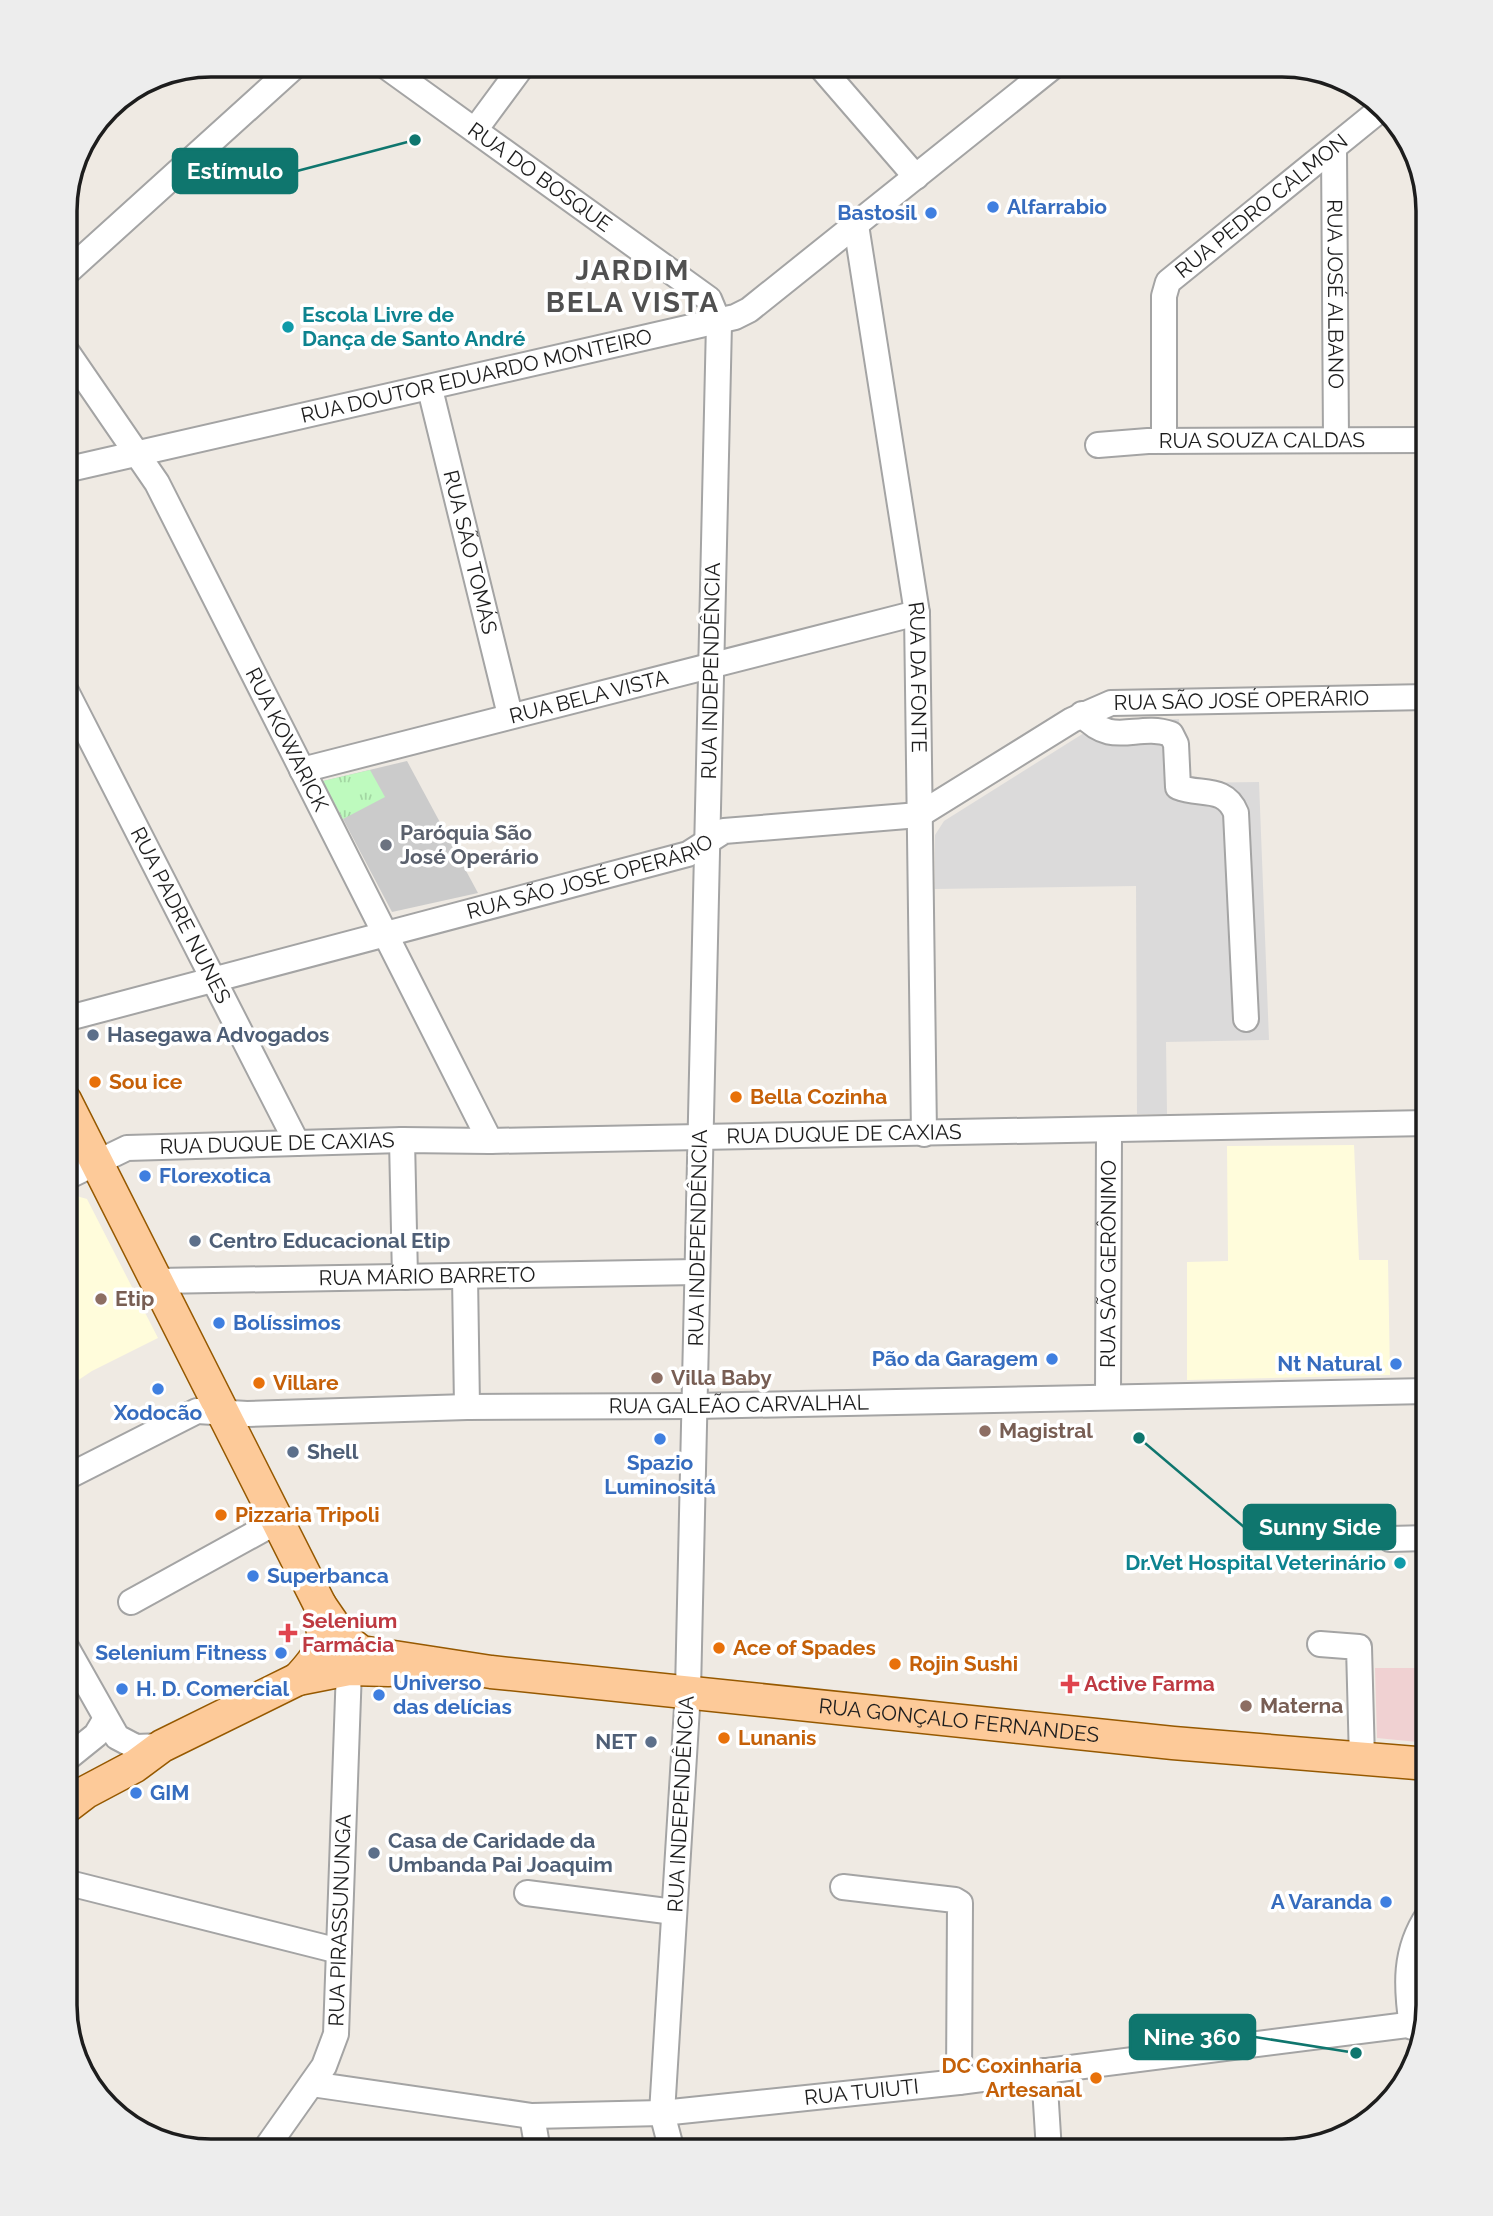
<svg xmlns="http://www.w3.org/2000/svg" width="1493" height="2216" font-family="Raleway,sans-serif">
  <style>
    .residential { fill: #dbdada }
    .commercial { fill: #f0d1d2 }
    .education { fill: #fffcdb }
    .religious { fill: #cbcbcb }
    .park { fill: url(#park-tufts) }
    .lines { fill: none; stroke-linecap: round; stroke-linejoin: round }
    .minor-casing { stroke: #a4a4a4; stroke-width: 28 }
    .major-casing { stroke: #965900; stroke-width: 35 }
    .minor { stroke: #fff; stroke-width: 24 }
    .major { stroke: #fdca99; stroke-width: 32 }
    .shop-dot { fill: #3f7fe0; stroke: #fff; stroke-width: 2.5 }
    .culture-dot { fill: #0f9aa8; stroke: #fff; stroke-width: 2.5 }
    .worship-dot { fill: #6b7280; stroke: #fff; stroke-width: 2.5 }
    .service-dot { fill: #5c6f8a; stroke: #fff; stroke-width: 2.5 }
    .food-dot { fill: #e8710a; stroke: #fff; stroke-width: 2.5 }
    .education-dot { fill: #8d6e63; stroke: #fff; stroke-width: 2.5 }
    .health-dot { fill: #e0444e; stroke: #fff; stroke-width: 2.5 }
    .labels { text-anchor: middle; stroke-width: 7; stroke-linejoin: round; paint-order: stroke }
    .street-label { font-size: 21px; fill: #1d1d1d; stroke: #fff }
    .shop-label { font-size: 21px; font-weight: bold; fill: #366cbe; stroke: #fff; text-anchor: start }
    .culture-label { font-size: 21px; font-weight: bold; fill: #0d838f; stroke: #fff; text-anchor: start }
    .worship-label { font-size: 21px; font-weight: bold; fill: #5b616d; stroke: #fff; text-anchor: start }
    .service-label { font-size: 21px; font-weight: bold; fill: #4e5e75; stroke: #fff; text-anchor: start }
    .food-label { font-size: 21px; font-weight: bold; fill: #c56008; stroke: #fff; text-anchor: start }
    .education-label { font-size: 21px; font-weight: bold; fill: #785e54; stroke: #fff; text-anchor: start }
    .health-label { font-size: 21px; font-weight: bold; fill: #be3a42; stroke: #fff; text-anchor: start }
    .district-label { font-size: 28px; font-weight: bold; letter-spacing: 2px; fill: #505050; stroke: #fff }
    .rim { fill: none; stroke: #1d1d1d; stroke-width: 3.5 }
    .leader { fill: none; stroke: #0f766e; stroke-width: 2.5 }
    .callout-dot { fill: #0f766e; stroke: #fff; stroke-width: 2.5 }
    .callout { fill: #0f766e; stroke: #0f766e; stroke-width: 2.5 }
    .callout-label { font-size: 23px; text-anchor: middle; font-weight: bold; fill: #fff }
  </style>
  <defs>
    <pattern id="park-tufts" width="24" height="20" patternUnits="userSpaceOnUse" patternTransform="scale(1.75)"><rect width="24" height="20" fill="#befabe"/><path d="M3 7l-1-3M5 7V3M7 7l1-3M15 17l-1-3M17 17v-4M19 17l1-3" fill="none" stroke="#a3d6a3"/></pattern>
  </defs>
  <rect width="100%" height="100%" fill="#efeae3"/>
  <polygon class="residential" points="1179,719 1182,783 1259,782 1269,1040 1166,1042 1167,1114 1137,1114 1136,886 935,889 935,835 944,821 1084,733 1121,721"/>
  <polygon class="commercial" points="1375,1668 1428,1668 1428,1743 1377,1738"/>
  <g class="education">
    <polygon points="1354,1145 1359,1260 1388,1260 1390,1375 1187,1380 1187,1262 1228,1261 1227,1146"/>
    <polygon points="73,1195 87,1199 158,1338 92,1371 65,1389 65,1199"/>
  </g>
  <polygon class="religious" points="407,761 478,893 392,912 323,781"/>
  <g class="park">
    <polygon points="370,770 385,797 343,819 323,781"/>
    <polygon points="1422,1964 1428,1967 1428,2006 1422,2012 1417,1979"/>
  </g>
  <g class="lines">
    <defs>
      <g id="minor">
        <path id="s1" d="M384 65 709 299 719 323 688 1691 662 2113 672 2151"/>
        <polyline points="819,65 916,177"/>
        <polyline points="475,130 523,65"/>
        <path id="s2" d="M1334 149 1336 440"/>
        <path id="s3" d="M856 225 917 613 924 1134"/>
        <polyline points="65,274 296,65"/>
        <path id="s4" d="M65 349 157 483 490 1141"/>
        <path id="s5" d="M430 389 510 715"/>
        <path id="s6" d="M1164 441V296L1168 282 1381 109"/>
        <path id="s7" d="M1098 445 1148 441 1428 440"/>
        <path id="s8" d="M65 470 735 317 749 310 1055 65"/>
        <path id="s9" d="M65 689 297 1143"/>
        <path d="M1082 714C1113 749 1136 722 1171 734L1176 744 1178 787C1200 796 1225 785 1236 813L1246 1019"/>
        <path id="s10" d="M302 770 917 613"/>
        <path id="s11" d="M65 1019 688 854 724 831 919 815 1072 720 1111 703 1428 697"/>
        <polyline points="402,1140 405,1277"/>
        <path id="s12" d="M65 1178 127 1148 402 1140 490 1141 1428 1123"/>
        <polyline points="465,1276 467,1407"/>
        <path id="s13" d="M157 1281 697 1272"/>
        <path id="s14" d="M1108 1397 1109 1132"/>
        <path id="s15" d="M65 1478 197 1411 247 1414 467 1407 695 1406 1428 1391"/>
        <polyline points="1390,1539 1428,1538"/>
        <polyline points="131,1602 278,1521"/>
        <polyline points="1320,1644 1359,1647 1362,1760"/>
        <polyline points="65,1645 117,1737 136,1747 162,1746"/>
        <polyline points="65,1760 96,1735 105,1720"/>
        <polyline points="65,1882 339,1951"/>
        <polyline points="843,1887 955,1900 960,1903 959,2082"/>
        <polyline points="527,1893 674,1912"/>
        <path d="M1412 2027C1406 1986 1404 1951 1428 1915"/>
        <polyline points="1044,2071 1049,2151"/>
        <path id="s16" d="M312 2084 532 2116 662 2113 959 2082 1423 2023"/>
        <polyline points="532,2116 538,2151"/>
        <path id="s17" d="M264 2151 324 2066 336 2034 349 1669"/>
      </g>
      <g id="major">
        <path d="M65 1100 320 1605C326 1644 325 1650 298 1679"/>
        <path id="s18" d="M320 1605 342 1637 361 1652 491 1672 1173 1743 1428 1764"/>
        <polyline points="65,1808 86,1792 135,1766 162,1746 298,1679 349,1669 389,1670"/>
      </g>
    </defs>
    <use href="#minor" class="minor-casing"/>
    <use href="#major" class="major-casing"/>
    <use href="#minor" class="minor"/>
    <use href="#major" class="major"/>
  </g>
  <g class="shop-dot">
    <circle cx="993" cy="207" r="7"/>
    <circle cx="931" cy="213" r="7"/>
    <circle cx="145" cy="1176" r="7"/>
    <circle cx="219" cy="1323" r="7"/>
    <circle cx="1052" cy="1359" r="7"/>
    <circle cx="1396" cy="1364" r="7"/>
    <circle cx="158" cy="1389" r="7"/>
    <circle cx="660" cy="1439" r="7"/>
    <circle cx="253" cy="1576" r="7"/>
    <circle cx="281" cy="1653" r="7"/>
    <circle cx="122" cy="1689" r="7"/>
    <circle cx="379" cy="1695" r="7"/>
    <circle cx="136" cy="1793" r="7"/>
    <circle cx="1386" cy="1902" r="7"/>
  </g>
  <g class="culture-dot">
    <circle cx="288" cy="327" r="7"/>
    <circle cx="1400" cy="1563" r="7"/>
  </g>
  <circle class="worship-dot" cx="386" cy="845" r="7"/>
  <g class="service-dot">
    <circle cx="93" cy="1035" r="7"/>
    <circle cx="195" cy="1241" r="7"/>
    <circle cx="293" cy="1452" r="7"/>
    <circle cx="651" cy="1742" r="7"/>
    <circle cx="374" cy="1853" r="7"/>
  </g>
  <g class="food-dot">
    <circle cx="95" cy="1082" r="7"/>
    <circle cx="736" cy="1097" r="7"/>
    <circle cx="259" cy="1383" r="7"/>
    <circle cx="221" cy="1515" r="7"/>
    <circle cx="719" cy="1648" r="7"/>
    <circle cx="895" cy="1664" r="7"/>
    <circle cx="724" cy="1738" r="7"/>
    <circle cx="1096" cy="2078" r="7"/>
  </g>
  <g class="education-dot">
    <circle cx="101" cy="1299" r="7"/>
    <circle cx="657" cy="1378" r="7"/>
    <circle cx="985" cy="1431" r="7"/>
    <circle cx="1246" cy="1706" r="7"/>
  </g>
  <g class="health-dot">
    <path d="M284.5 1622.5h7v7h7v7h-7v7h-7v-7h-7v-7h7z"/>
    <path d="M1066.5 1673.5h7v7h7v7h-7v7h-7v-7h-7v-7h7z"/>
  </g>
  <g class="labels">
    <g class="street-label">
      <text dy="7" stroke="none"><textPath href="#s1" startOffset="192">RUA DO BOSQUE</textPath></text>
      <text dy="7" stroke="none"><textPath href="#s6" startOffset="280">RUA PEDRO CALMON</textPath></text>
      <text dy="7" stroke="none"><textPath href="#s2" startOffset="145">RUA JOSÉ ALBANO</textPath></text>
      <text dy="7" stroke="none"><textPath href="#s8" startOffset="422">RUA DOUTOR EDUARDO MONTEIRO</textPath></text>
      <text dy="7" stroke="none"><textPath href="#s7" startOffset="164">RUA SOUZA CALDAS</textPath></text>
      <text dy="7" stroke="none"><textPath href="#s5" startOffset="168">RUA SÃO TOMÁS</textPath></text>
      <text transform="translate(711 671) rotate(-89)" y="7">RUA INDEPENDÊNCIA</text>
      <text dy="7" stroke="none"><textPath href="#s3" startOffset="457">RUA DA FONTE</textPath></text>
      <text dy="7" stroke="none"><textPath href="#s10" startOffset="296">RUA BELA VISTA</textPath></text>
      <text dy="7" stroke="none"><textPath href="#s11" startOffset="1236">RUA SÃO JOSÉ OPERÁRIO</textPath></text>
      <text dy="7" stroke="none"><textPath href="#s4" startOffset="450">RUA KOWARICK</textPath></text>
      <text dy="7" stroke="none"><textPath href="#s11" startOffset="544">RUA SÃO JOSÉ OPERÁRIO</textPath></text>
      <text dy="7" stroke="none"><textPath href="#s9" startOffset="254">RUA PADRE NUNES</textPath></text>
      <text dy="7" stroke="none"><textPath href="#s12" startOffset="786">RUA DUQUE DE CAXIAS</textPath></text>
      <text dy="7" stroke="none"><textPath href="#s12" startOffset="219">RUA DUQUE DE CAXIAS</textPath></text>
      <text transform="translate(698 1238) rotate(-89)" y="7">RUA INDEPENDÊNCIA</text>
      <text dy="7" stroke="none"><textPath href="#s14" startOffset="133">RUA SÃO GERÔNIMO</textPath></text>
      <text dy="7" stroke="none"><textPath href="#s13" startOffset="270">RUA MÁRIO BARRETO</textPath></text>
      <text dy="7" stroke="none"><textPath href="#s15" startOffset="690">RUA GALEÃO CARVALHAL</textPath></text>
      <text dy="7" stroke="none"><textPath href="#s18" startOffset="665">RUA GONÇALO FERNANDES</textPath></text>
      <text transform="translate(681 1804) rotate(-87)" y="7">RUA INDEPENDÊNCIA</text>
      <text dy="7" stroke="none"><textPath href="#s17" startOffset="252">RUA PIRASSUNUNGA</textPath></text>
      <text dy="7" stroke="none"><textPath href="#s16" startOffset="553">RUA TUIUTI</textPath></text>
    </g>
    <g class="shop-label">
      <text x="1007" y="214">Alfarrabio</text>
      <text x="917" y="220" text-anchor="end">Bastosil</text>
      <text x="159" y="1183">Florexotica</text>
      <text x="233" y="1330">Bolíssimos</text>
      <text x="1038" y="1366" text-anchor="end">Pão da Garagem</text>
      <text x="1382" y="1371" text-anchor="end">Nt Natural</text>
      <text x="158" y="1420" text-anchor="middle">Xodocão</text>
      <text x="660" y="1470" text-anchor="middle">Spazio<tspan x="660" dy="24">Luminositá</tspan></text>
      <text x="267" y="1583">Superbanca</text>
      <text x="267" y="1660" text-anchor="end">Selenium Fitness</text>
      <text x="393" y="1690">Universo<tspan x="393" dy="24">das delícias</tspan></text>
      <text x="136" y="1696">H. D. Comercial</text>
      <text x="150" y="1800">GIM</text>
      <text x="1372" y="1909" text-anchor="end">A Varanda</text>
    </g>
    <g class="culture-label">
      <text x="302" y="322">Escola Livre de<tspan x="302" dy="24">Dança de Santo André</tspan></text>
      <text x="1386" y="1570" text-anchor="end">Dr.Vet Hospital Veterinário</text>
    </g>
    <g class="worship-label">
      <text x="400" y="840">Paróquia São<tspan x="400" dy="24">José Operário</tspan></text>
    </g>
    <g class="service-label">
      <text x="107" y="1042">Hasegawa Advogados</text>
      <text x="209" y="1248">Centro Educacional Etip</text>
      <text x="307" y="1459">Shell</text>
      <text x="637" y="1749" text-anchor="end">NET</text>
      <text x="388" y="1848">Casa de Caridade da<tspan x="388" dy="24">Umbanda Pai Joaquim</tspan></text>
    </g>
    <g class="food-label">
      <text x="109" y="1089">Sou ice</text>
      <text x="750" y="1104">Bella Cozinha</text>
      <text x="273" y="1390">Villare</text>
      <text x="235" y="1522">Pizzaria Tripoli</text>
      <text x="733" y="1655">Ace of Spades</text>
      <text x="909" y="1671">Rojin Sushi</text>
      <text x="738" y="1745">Lunanis</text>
      <text x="1082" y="2073" text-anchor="end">DC Coxinharia<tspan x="1082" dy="24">Artesanal</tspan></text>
    </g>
    <g class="education-label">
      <text x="115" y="1306">Etip</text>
      <text x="671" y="1385">Villa Baby</text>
      <text x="999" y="1438">Magistral</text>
      <text x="1260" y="1713">Materna</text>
    </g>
    <g class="health-label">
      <text x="302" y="1628">Selenium<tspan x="302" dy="24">Farmácia</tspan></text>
      <text x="1084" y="1691">Active Farma</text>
    </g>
    <g class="district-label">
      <text x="633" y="280">JARDIM<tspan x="633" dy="32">BELA VISTA</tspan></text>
    </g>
  </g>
  <path d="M0 0H1493V2216H0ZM211 77H1282A134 134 0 0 1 1416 211V2005A134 134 0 0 1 1282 2139H211A134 134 0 0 1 77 2005V211A134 134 0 0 1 211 77Z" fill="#ededed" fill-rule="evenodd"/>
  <path class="rim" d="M211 77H1282A134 134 0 0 1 1416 211V2005A134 134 0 0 1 1282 2139H211A134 134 0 0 1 77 2005V211A134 134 0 0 1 211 77Z"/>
  <path class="leader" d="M415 140L297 171M1139 1438L1244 1527M1356 2053L1255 2037"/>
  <g class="callout-dot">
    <circle cx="415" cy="140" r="7"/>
    <circle cx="1139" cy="1438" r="7"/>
    <circle cx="1356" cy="2053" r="7"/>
  </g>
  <g class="callout">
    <rect x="173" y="149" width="124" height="44" rx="7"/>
    <rect x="1244" y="1505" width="151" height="44" rx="7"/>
    <rect x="1130" y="2015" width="125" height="44" rx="7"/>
  </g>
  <g class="callout-label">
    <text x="235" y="179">Estímulo</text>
    <text x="1320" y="1535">Sunny Side</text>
    <text x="1192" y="2045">Nine 360</text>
  </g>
</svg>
